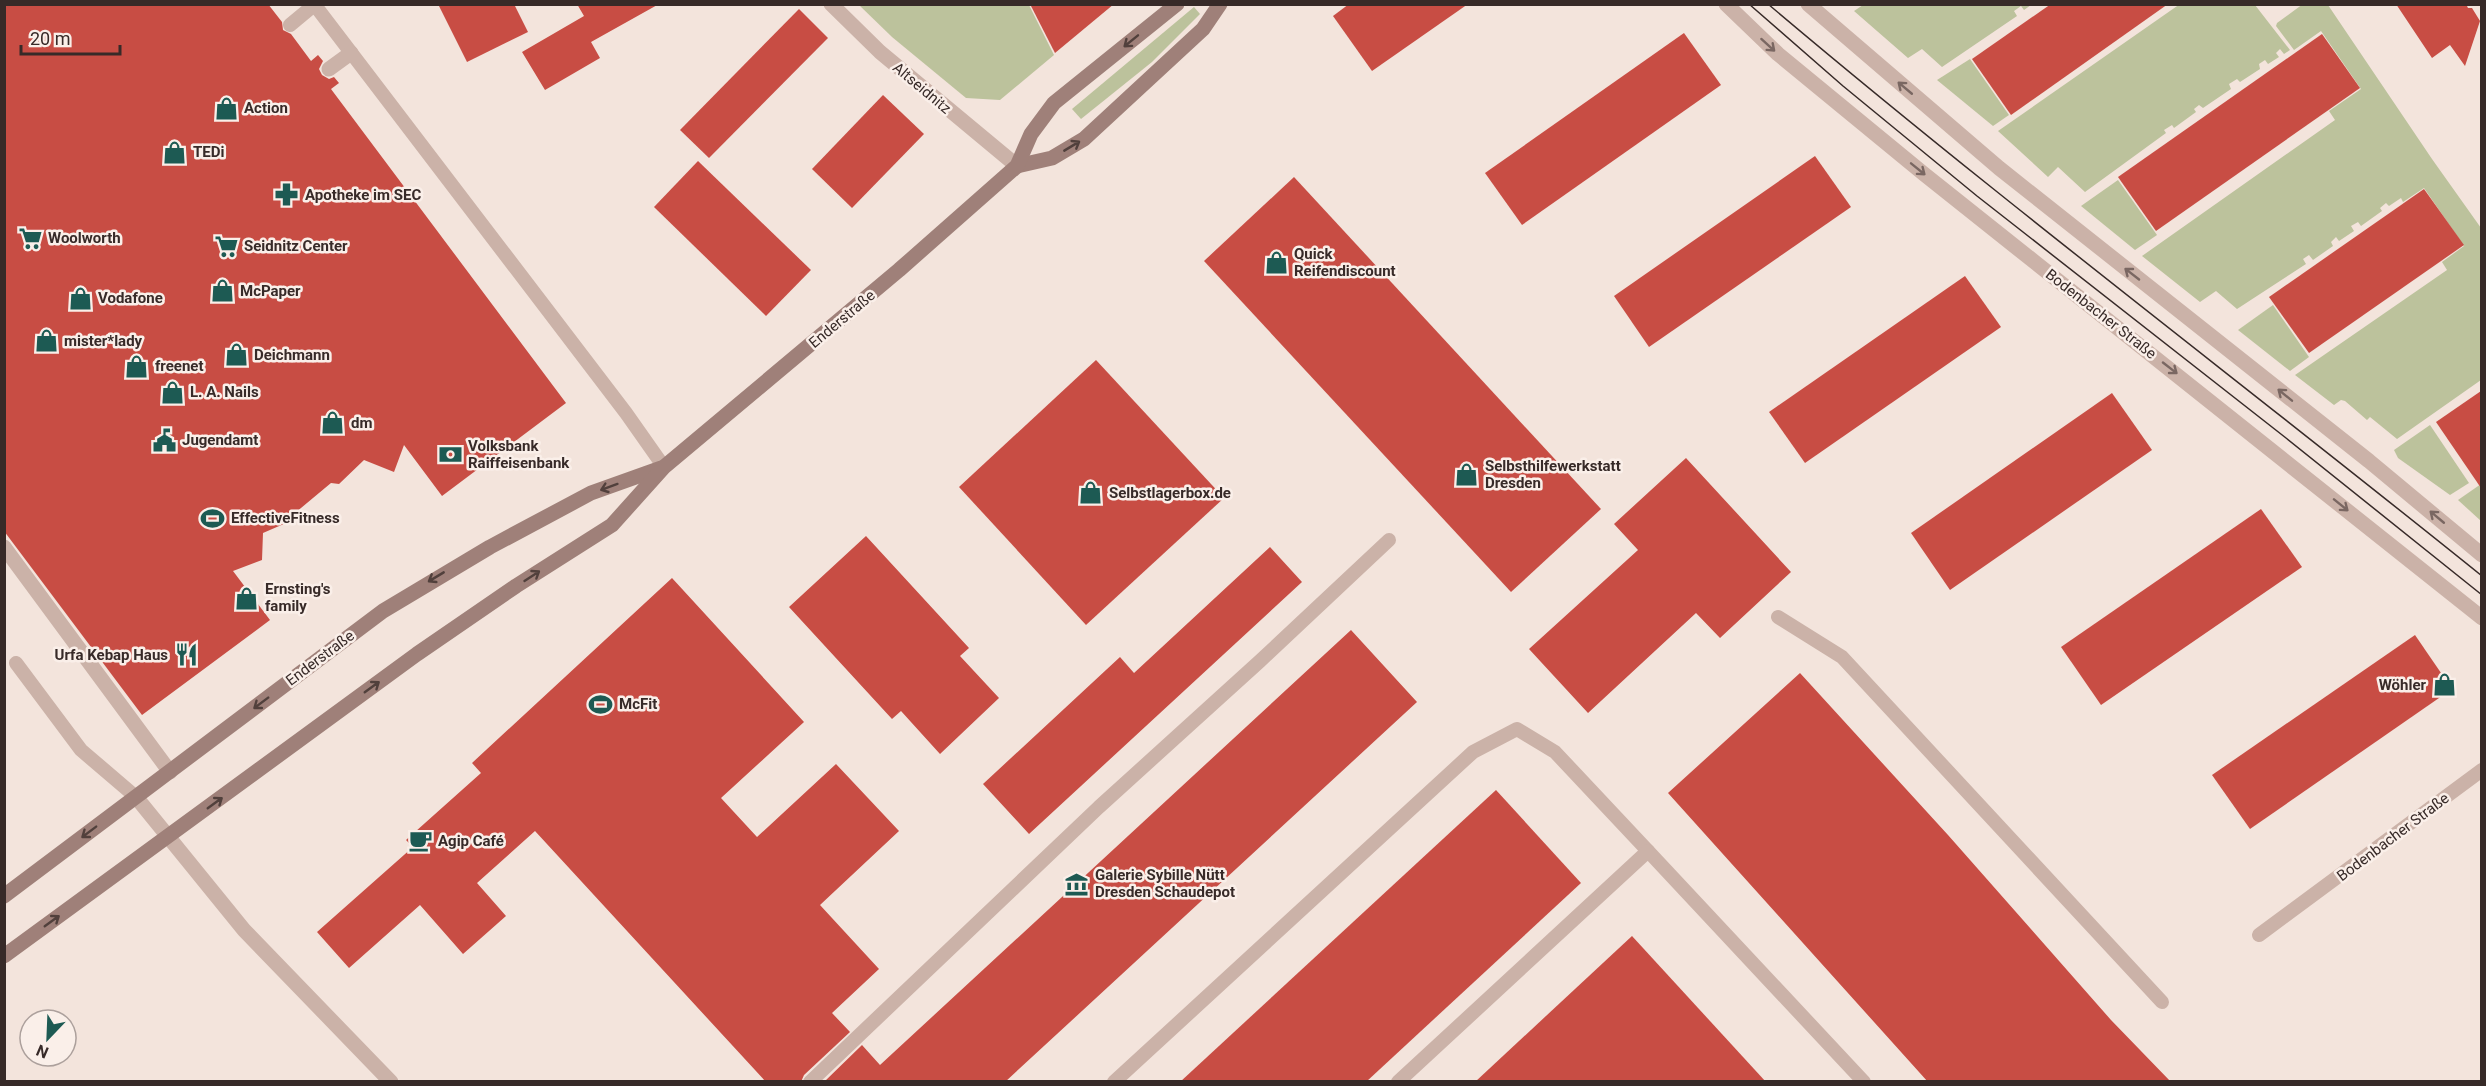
<svg xmlns="http://www.w3.org/2000/svg" width="2486" height="1086" font-family="Roboto,sans-serif">
  <style>
    .green { fill: #bcc29c }
    .building { fill: #c84d44 }
    .lines { fill: none; stroke-linecap: round; stroke-linejoin: round }
    .service { stroke: #cbb2a8; stroke-width: 14 }
    .pedestrian { stroke: #cbb2a8; stroke-width: 15 }
    .minor { stroke: #cbb2a8; stroke-width: 15 }
    .tertiary { stroke: #cbb2a8; stroke-width: 15 }
    .secondary { stroke: #9f8079; stroke-width: 15 }
    .tram { stroke: #372a28; stroke-width: 1.5 }
    .oneway { stroke: #51403c }
    .oneway2 { stroke: #7a6762 }
    .labels { text-anchor: middle; stroke-width: 5; stroke-linejoin: round; paint-order: stroke }
    .street-label { font-size: 15px; fill: #372a28; stroke: #faefe9 }
    .poi-label { font-size: 15px; font-weight: bold; fill: #372a28; stroke: #faefe9; text-anchor: start }
  </style>
  <rect width="100%" height="100%" fill="#f3e4dc"/>
  <g class="green">
    <polygon points="2180,4 2255,5 2290,50 2284,54 2280,49 2276,53 2279,57 2268,64 2265,60 2259,64 2260,69 2240,82 2237,79 2229,84 2231,89 2203,108 2199,105 2194,109 2196,112 2174,128 2172,125 2164,130 2166,133 2085,192 2058,167 2048,177 1998,131"/>
    <polygon points="2303,4 2328,5 2432,159 2481,228 2481,380 2397,439 2370,417 2367,420 2345,401 2341,400 2334,405 2295,375 2447,270 2442,262 2464,246 2424,188 2403,202 2401,198 2389,206 2386,203 2380,208 2382,211 2361,226 2358,222 2351,226 2354,231 2339,241 2336,237 2331,242 2333,246 2313,260 2309,255 2303,259 2306,264 2237,309 2216,291 2200,302 2142,256 2335,120 2329,111 2361,89 2321,31 2294,50 2276,26 2277,23"/>
    <polygon points="859,5 1029,5 1054,55 1000,100 966,98 892,37"/>
    <polygon points="1863,5 1863,4 2031,5 2024,10 2021,6 2014,11 2017,16 1942,67 1922,49 1908,58 1854,11"/>
    <polygon points="1194,7 1200,14 1152,62 1081,119 1072,109"/>
    <polygon points="1970,59 2009,115 1993,126 1937,80"/>
    <polygon points="2118,180 2157,235 2135,250 2081,206"/>
    <polygon points="2273,305 2309,357 2290,371 2238,330"/>
    <polygon points="2430,425 2469,483 2450,495 2398,458 2394,450"/>
    <polygon points="2481,484 2481,521 2458,500"/>
  </g>
  <g class="building">
    <polygon points="4,4 268,4 282,22 283,30 291,34 311,61 318,55 323,61 319,69 322,75 329,79 334,77 339,83 331,89 566,403 442,496 404,445 394,472 364,460 339,484 331,483 295,513 293,520 263,533 262,560 233,571 270,620 142,715 4,531"/>
    <polygon points="438,4 514,4 528,32 467,62"/>
    <polygon points="577,4 659,4 591,42 600,58 545,90 522,52 584,16"/>
    <polygon points="1030,4 1114,4 1055,53"/>
    <polygon points="1349,4 1468,4 1372,71 1333,16"/>
    <polygon points="2051,4 2168,4 2011,115 1972,59"/>
    <polygon points="2396,4 2466,4 2468,8 2472,8 2480,21 2465,66 2450,45 2432,58"/>
    <polygon points="799,9 828,38 709,158 680,130"/>
    <polygon points="1684,33 1721,85 1522,225 1485,173"/>
    <polygon points="2322,34 2360,88 2156,231 2118,177"/>
    <polygon points="883,95 924,134 852,208 812,169"/>
    <polygon points="1815,156 1851,207 1649,347 1614,296"/>
    <polygon points="698,161 811,270 766,316 654,207"/>
    <polygon points="1294,177 1601,509 1511,592 1204,261"/>
    <polygon points="2424,189 2464,245 2309,353 2269,297"/>
    <polygon points="1965,276 2001,327 1805,463 1769,412"/>
    <polygon points="1096,360 1224,498 1086,625 959,487"/>
    <polygon points="2481,391 2481,488 2436,422"/>
    <polygon points="2112,393 2152,450 1950,590 1911,533"/>
    <polygon points="1686,458 1791,572 1720,638 1696,613 1588,713 1529,649 1638,550 1614,524"/>
    <polygon points="2261,509 2302,567 2101,705 2061,647"/>
    <polygon points="866,536 969,648 960,656 999,698 940,754 901,711 892,719 789,607"/>
    <polygon points="1270,547 1302,582 1029,834 983,784 1120,657 1134,673"/>
    <polygon points="672,578 804,722 721,798 757,837 836,764 899,831 820,905 879,969 832,1013 850,1032 804,1075 801,1082 766,1082 535,831 477,883 506,916 463,954 420,905 349,968 317,932 413,847 406,840 481,773 472,763"/>
    <polygon points="1351,630 1417,702 1005,1082 824,1082 862,1045 880,1065"/>
    <polygon points="2415,635 2452,689 2250,829 2212,775"/>
    <polygon points="1800,673 1948,835 2111,1020 2171,1082 1928,1082 1668,793"/>
    <polygon points="1496,790 1581,883 1366,1082 1180,1082"/>
    <polygon points="1632,936 1766,1082 1475,1082"/>
  </g>
  <g class="lines">
    <g class="service">
      <polyline points="314,4 626,413 664,467"/>
      <polyline points="290,25 314,5"/>
      <polyline points="1778,617 1842,657 2162,1002"/>
      <polyline points="16,663 81,750 136,797"/>
      <polyline points="2259,935 2482,770"/>
      <polyline points="810,1082 1099,807 1260,661 1389,540"/>
      <polyline points="1114,1082 1473,752 1517,729 1555,752 1648,851"/>
      <polyline points="1398,1082 1648,851 1864,1082"/>
    </g>
    <g class="pedestrian">
      <polyline points="329,69 351,53"/>
      <polyline points="4,547 170,772"/>
    </g>
    <g class="minor">
      <polyline points="831,4 880,52 1017,166"/>
      <polyline points="136,797 244,930 391,1082"/>
    </g>
    <g class="tertiary">
      <polyline points="1726,4 1778,54 1924,174 2482,618"/>
      <polyline points="1808,4 1999,168 2369,461 2482,555"/>
    </g>
    <g class="secondary">
      <polyline points="1017,166 1052,158 1084,139 1203,29 1220,4"/>
      <polyline points="4,896 383,611 490,547 591,493 661,468"/>
      <polyline points="4,956 417,654 516,586 612,525 664,467 899,270 1017,166 1031,134 1054,103 1177,4"/>
    </g>
    <g class="tram">
      <polyline points="1749,4 1843,86 1977,196 2286,438 2482,595"/>
      <path d="M1768 4C2001 201 2245 385 2482 576"/>
    </g>
  </g>
  <defs><path id="oneway-shaft" d="M-6 0H5M1.5-3L5.5 0L1.5 3" fill="none" stroke-width="1.6" stroke-linecap="round" stroke-linejoin="round" transform="scale(1.5)"/></defs>
  <g class="oneway">
    <use href="#oneway-shaft" transform="translate(1131 41) rotate(141)"/>
    <use href="#oneway-shaft" transform="translate(1072 146) rotate(-31)"/>
    <use href="#oneway-shaft" transform="translate(609 487) rotate(160)"/>
    <use href="#oneway-shaft" transform="translate(532 576) rotate(-33)"/>
    <use href="#oneway-shaft" transform="translate(436 577) rotate(149)"/>
    <use href="#oneway-shaft" transform="translate(372 687) rotate(-36)"/>
    <use href="#oneway-shaft" transform="translate(261 703) rotate(143)"/>
    <use href="#oneway-shaft" transform="translate(215 803) rotate(-36)"/>
    <use href="#oneway-shaft" transform="translate(89 832) rotate(143)"/>
    <use href="#oneway-shaft" transform="translate(52 921) rotate(-36)"/>
  </g>
  <g class="oneway2">
    <use href="#oneway-shaft" transform="translate(1768 45) rotate(42)"/>
    <use href="#oneway-shaft" transform="translate(1905 88) rotate(-140)"/>
    <use href="#oneway-shaft" transform="translate(1918 169) rotate(39)"/>
    <use href="#oneway-shaft" transform="translate(2132 274) rotate(-142)"/>
    <use href="#oneway-shaft" transform="translate(2170 368) rotate(38)"/>
    <use href="#oneway-shaft" transform="translate(2285 395) rotate(-141)"/>
    <use href="#oneway-shaft" transform="translate(2341 505) rotate(39)"/>
    <use href="#oneway-shaft" transform="translate(2437 517) rotate(-140)"/>
  </g>
  <defs>
    <symbol id="shop-bare" viewBox="-9 -9 18 18"><path d="M-5-2.5h2.3a2.7 3.5 0 0 1 5.4 0H5L5.5 6h-11ZM-1.5-2.5h3a1.5 2.3 0 0 0-3 0Z" fill="#1d5a53" stroke="#faefe9" stroke-width="2.5" paint-order="stroke"/></symbol>
    <symbol id="pharmacy-bare" viewBox="-9 -9 18 18"><path d="M-2-6h4v4h4v4h-4v4h-4v-4h-4v-4h4Z" fill="#1d5a53" stroke="#faefe9" stroke-width="2.5" paint-order="stroke"/></symbol>
    <symbol id="supermarket-bare" viewBox="-9 -9 18 18"><path d="M-6-5.5h2.5l.6 2H6L4.5 2H-2.5L-4.4-4H-6ZM-1.5 3.2a1.3 1.3 0 1 0 .1 0ZM3 3.2a1.3 1.3 0 1 0 .1 0Z" fill="#1d5a53" stroke="#faefe9" stroke-width="2.5" paint-order="stroke"/></symbol>
    <symbol id="civic-bare" viewBox="-9 -9 18 18"><path d="M-.6-6.5H3V-4.5H.6V-3L4-1V1h2V6H-6V1h2V-1L-.6-3ZM-1.2 2.5V6h2.4V2.5Z" fill="#1d5a53" stroke="#faefe9" stroke-width="2.5" paint-order="stroke"/></symbol>
    <symbol id="bank-bare" viewBox="-9 -9 18 18"><path d="M-6-4H6V4H-6ZM0-2.3a2.3 2.3 0 1 0 0 4.6a2.3 2.3 0 1 0 0-4.6Z" fill="#1d5a53" stroke="#faefe9" stroke-width="2.5" paint-order="stroke"/></symbol>
    <symbol id="stadium-bare" viewBox="-9 -9 18 18"><path d="M0-5a6.5 5 0 1 0 0 10a6.5 5 0 1 0 0-10ZM-3.5-1.8h7v3.6h-7Z" fill="#1d5a53" stroke="#faefe9" stroke-width="2.5" paint-order="stroke"/></symbol>
    <symbol id="restaurant-bare" viewBox="-9 -9 18 18"><path d="M-5-6h1v4h1v-4h1v4h1v-4h1v5L-1.5 .5V6h-2V.5L-5-1ZM5-6V6H3V1.5H1.5Q1.5-4 5-6Z" fill="#1d5a53" stroke="#faefe9" stroke-width="2.5" paint-order="stroke"/></symbol>
    <symbol id="cafe-bare" viewBox="-9 -9 18 18"><path d="M-5.5-4.5H6V0H3Q3 3.5 0 3.5H-2.5Q-5.5 3.5-5.5 0ZM3-3.2v2h1.7v-2ZM-6 4.5H4V6H-6Z" fill="#1d5a53" stroke="#faefe9" stroke-width="2.5" paint-order="stroke"/></symbol>
    <symbol id="museum-bare" viewBox="-9 -9 18 18"><path d="M0-6L6-3V-2H-6V-3ZM-5-1h2V3h-2ZM-1-1h2V3h-2ZM3-1h2V3H3ZM-6 4H6V6H-6Z" fill="#1d5a53" stroke="#faefe9" stroke-width="2.5" paint-order="stroke"/></symbol>
  </defs>
  <g fill-rule="evenodd">
    <use href="#shop-bare" x="210" y="92" width="33" height="33"/>
    <use href="#shop-bare" x="158" y="136" width="33" height="33"/>
    <use href="#pharmacy-bare" x="270" y="178" width="33" height="33"/>
    <use href="#supermarket-bare" x="14" y="222" width="33" height="33"/>
    <use href="#supermarket-bare" x="210" y="230" width="33" height="33"/>
    <use href="#shop-bare" x="1260" y="246" width="33" height="33"/>
    <use href="#shop-bare" x="206" y="274" width="33" height="33"/>
    <use href="#shop-bare" x="64" y="282" width="33" height="33"/>
    <use href="#shop-bare" x="30" y="324" width="33" height="33"/>
    <use href="#shop-bare" x="220" y="338" width="33" height="33"/>
    <use href="#shop-bare" x="120" y="350" width="33" height="33"/>
    <use href="#shop-bare" x="156" y="376" width="33" height="33"/>
    <use href="#shop-bare" x="316" y="406" width="33" height="33"/>
    <use href="#civic-bare" x="148" y="424" width="33" height="33"/>
    <use href="#bank-bare" x="434" y="438" width="33" height="33"/>
    <use href="#shop-bare" x="1450" y="458" width="33" height="33"/>
    <use href="#shop-bare" x="1074" y="476" width="33" height="33"/>
    <use href="#stadium-bare" x="196" y="502" width="33" height="33"/>
    <use href="#shop-bare" x="230" y="582" width="33" height="33"/>
    <use href="#restaurant-bare" x="170" y="638" width="33" height="33"/>
    <use href="#shop-bare" x="2428" y="668" width="33" height="33"/>
    <use href="#stadium-bare" x="584" y="688" width="33" height="33"/>
    <use href="#cafe-bare" x="404" y="824" width="33" height="33"/>
    <use href="#museum-bare" x="1060" y="868" width="33" height="33"/>
  </g>
  <g class="labels">
    <g class="street-label">
      <text transform="translate(922 88) rotate(40)" y="5">Altseidnitz</text>
      <text transform="translate(2101 314) rotate(38)" y="5">Bodenbacher Straße</text>
      <text transform="translate(842 319) rotate(-40)" y="5">Enderstraße</text>
      <text transform="translate(320 658) rotate(-37)" y="5">Enderstraße</text>
      <text transform="translate(2393 837) rotate(-37)" y="5">Bodenbacher Straße</text>
    </g>
    <g class="poi-label">
      <text x="244" y="113">Action</text>
      <text x="193" y="157">TEDi</text>
      <text x="305" y="200">Apotheke im SEC</text>
      <text x="48" y="243">Woolworth</text>
      <text x="244" y="251">Seidnitz Center</text>
      <text x="1294" y="259">Quick<tspan x="1294" dy="17">Reifendiscount</tspan></text>
      <text x="240" y="296">McPaper</text>
      <text x="98" y="303">Vodafone</text>
      <text x="64" y="346">mister*lady</text>
      <text x="254" y="360">Deichmann</text>
      <text x="155" y="371">freenet</text>
      <text x="190" y="397">L. A. Nails</text>
      <text x="351" y="428">dm</text>
      <text x="182" y="445">Jugendamt</text>
      <text x="468" y="451">Volksbank<tspan x="468" dy="17">Raiffeisenbank</tspan></text>
      <text x="1485" y="471">Selbsthilfewerkstatt<tspan x="1485" dy="17">Dresden</tspan></text>
      <text x="1109" y="498">Selbstlagerbox.de</text>
      <text x="231" y="523">EffectiveFitness</text>
      <text x="265" y="594">Ernsting's<tspan x="265" dy="17">family</tspan></text>
      <text x="168" y="660" text-anchor="end">Urfa Kebap Haus</text>
      <text x="2426" y="690" text-anchor="end">Wöhler</text>
      <text x="619" y="709">McFit</text>
      <text x="438" y="846">Agip Café</text>
      <text x="1095" y="880">Galerie Sybille Nütt<tspan x="1095" dy="17">Dresden Schaudepot</tspan></text>
    </g>
  </g>
  <rect width="2486" height="1086" fill="none" stroke="#372a28" stroke-width="12"/>
  <g transform="translate(48 1038) rotate(203)"><circle r="28" fill="#faefe9" stroke="#aca09c" stroke-width="1.5"/>
  <path d="M0-4.5L10 22L0 15L-10 22Z" fill="#1d5a53"/>
  <text y="-9" font-size="16" font-weight="bold" text-anchor="middle" fill="#372a28">N</text>
  </g>
  <path d="M21 45v9h99v-9" fill="none" stroke="#372a28" stroke-width="3"/>
  <text x="30" y="45" font-size="18" fill="#372a28" stroke="#faefe9" stroke-width="4.5" paint-order="stroke">20 m</text>
</svg>
